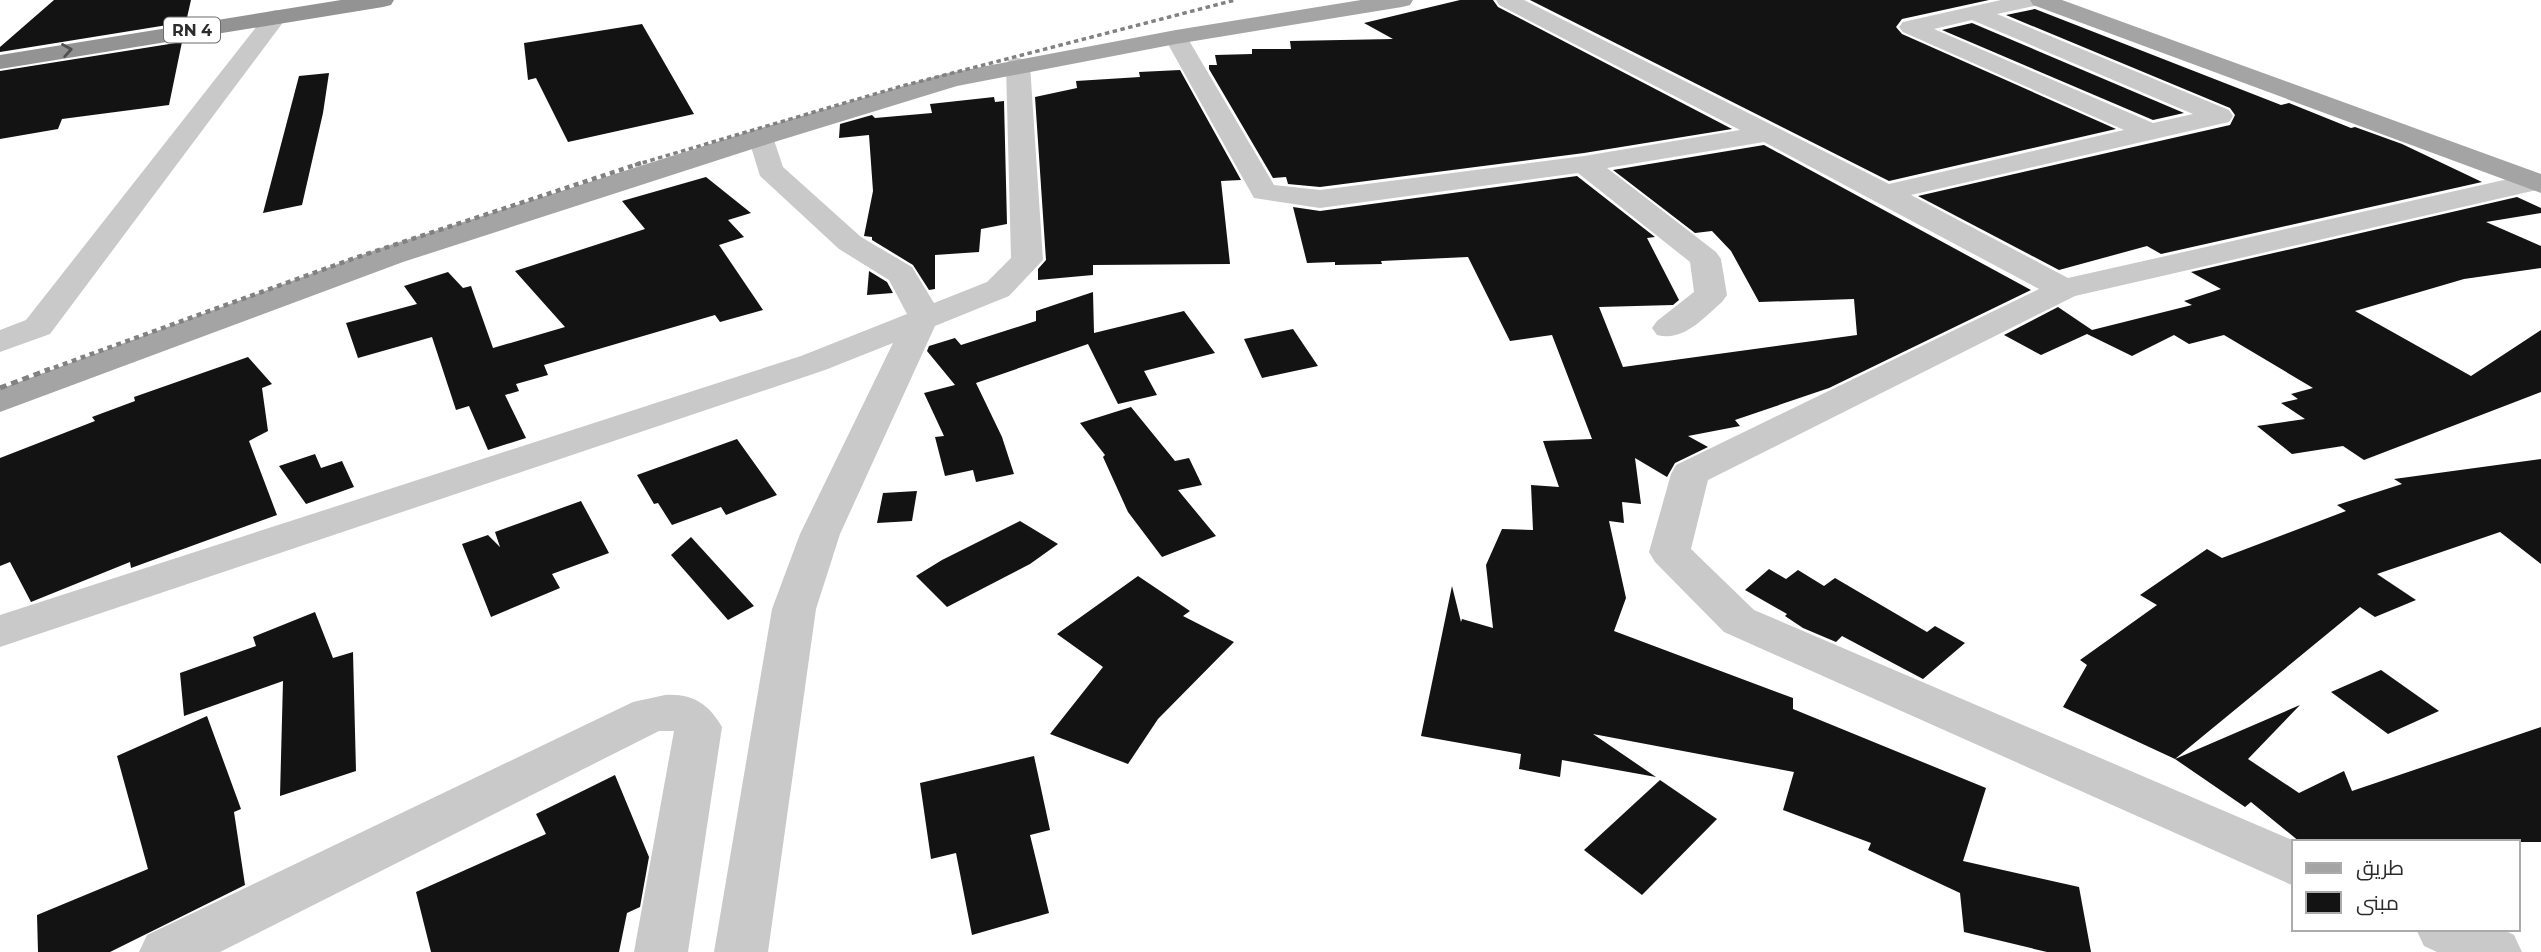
<svg xmlns="http://www.w3.org/2000/svg" width="2541" height="952" font-family="Montserrat,Cairo,sans-serif">
  <style>
    .building { fill: #131313 }
    .lines { fill: none; stroke-linecap: round; stroke-linejoin: round }
    .minor { fill: #c9c9c9; fill-rule: evenodd }
    .major { fill: #a4a4a4; fill-rule: evenodd }
    .highway { fill: #939393; fill-rule: evenodd }
    .rail-far2 { stroke: #818181; stroke-width: 3.5; stroke-dasharray: 4.5 3.5; stroke-linecap: butt }
    .rail-far1 { stroke: #818181; stroke-width: 4.5; stroke-dasharray: 5 4.5; stroke-linecap: butt }
    .rail { stroke: #818181; stroke-width: 5; stroke-dasharray: 7 5; stroke-linecap: butt }
    .oneway { stroke: #505050 }
    .labels { text-anchor: middle; stroke-width: 7; stroke-linejoin: round; paint-order: stroke }
    .shield { fill: #fff; stroke: #6b6b6b; stroke-width: 2 }
    .shield-label { font-size: 16px; font-weight: bold; fill: #2c2c2c }
  </style>
  <rect width="100%" height="100%" fill="#fff"/>
  <g class="building">
    <polygon points="54,0 191,0 186,22 0,52 0,47"/>
    <polygon points="1460,0 1493,0 1498,7 1732,129 1584,153 1320,187 1288,184 1286,177 1273,178 1209,69 1209,65 1217,65 1215,55 1252,54 1252,49 1291,49 1290,41 1393,39 1364,23"/>
    <polygon points="1530,0 1989,0 1902,19 1896,27 1902,34 2116,129 1889,181"/>
    <polygon points="2035,9 2281,105 2289,103 2351,128 2355,127 2402,144 2482,182 2161,254 2147,246 2059,270 1918,196 2230,125 2235,115 2230,108 2006,15"/>
    <polygon points="1972,23 2184,113 2153,120 1942,30"/>
    <polygon points="642,24 694,114 568,142 536,78 528,80 524,43"/>
    <polygon points="182,42 169,105 62,119 58,129 0,139 0,71"/>
    <polygon points="1180,70 1241,180 1221,181 1230,264 1093,265 1093,275 1038,280 1038,269 1046,260 1035,97 1077,88 1076,81 1140,77 1139,72"/>
    <polygon points="329,73 323,113 302,205 263,213 299,76"/>
    <polygon points="994,97 995,102 1004,101 1007,224 981,229 979,252 935,255 935,289 929,290 913,265 872,240 872,237 864,236 873,191 869,135 839,138 840,124 872,115 875,118 932,113 930,104"/>
    <polygon points="1764,145 2031,290 1829,388 1735,420 1740,426 1688,436 1708,447 1675,463 1667,477 1635,458 1641,504 1622,502 1624,523 1609,521 1626,598 1614,631 1793,698 1793,709 1986,788 1963,861 2079,887 2091,952 2047,952 1964,932 1960,893 1868,850 1871,843 1783,810 1794,772 1593,734 1656,777 1562,760 1560,777 1519,769 1521,754 1421,736 1452,586 1461,622 1462,619 1493,628 1486,565 1502,529 1533,530 1531,485 1559,487 1543,441 1592,439 1552,335 1510,341 1468,257 1381,261 1382,264 1335,265 1335,262 1307,263 1293,207 1320,211 1577,176 1655,237 1647,238 1679,300 1673,305 1599,307 1623,367 1857,335 1854,299 1759,302 1731,251 1712,231 1695,233 1613,170"/>
    <polygon points="706,177 751,213 728,220 744,237 719,245 763,310 720,322 715,315 544,365 548,375 516,384 519,391 505,395 526,438 488,450 469,406 456,410 432,337 358,358 346,323 417,304 404,286 448,272 463,288 471,286 493,348 565,327 515,271 645,229 622,201"/>
    <polygon points="2517,197 2541,208 2541,213 2486,222 2541,246 2541,268 2464,279 2355,311 2471,376 2541,330 2541,392 2364,460 2343,446 2292,454 2257,426 2305,419 2281,403 2298,399 2291,394 2313,388 2224,335 2189,344 2174,335 2132,356 2087,334 2041,355 2004,335 2058,307 2092,330 2192,305 2184,301 2221,289 2191,272"/>
    <polygon points="869,271 887,282 893,293 867,295"/>
    <polygon points="1093,292 1094,333 1184,311 1215,353 1144,371 1157,395 1118,404 1088,344 976,383 1002,437 1014,474 976,482 973,470 945,476 935,437 944,436 924,393 955,385 927,351 929,346 955,338 961,345 1036,321 1036,311"/>
    <polygon points="1293,329 1318,366 1262,378 1244,339"/>
    <polygon points="248,357 272,384 262,388 268,431 249,441 277,515 131,568 130,562 31,602 10,562 0,566 0,458 95,421 92,417 135,401 134,397"/>
    <polygon points="1131,407 1175,461 1189,458 1202,485 1178,490 1216,536 1162,557 1128,512 1103,457 1105,455 1080,423"/>
    <polygon points="737,439 777,495 726,515 721,507 672,525 658,503 654,504 637,475"/>
    <polygon points="315,454 321,468 342,461 354,487 306,504 279,466"/>
    <polygon points="2541,459 2541,564 2500,532 2377,574 2416,600 2375,617 2360,607 2175,759 2300,705 2248,759 2299,793 2344,771 2352,791 2541,727 2541,842 2300,842 2251,802 2245,807 2175,759 2063,707 2087,665 2080,660 2157,605 2140,595 2207,549 2222,558 2346,511 2337,505 2402,484 2394,479"/>
    <polygon points="917,491 912,521 877,523 883,493"/>
    <polygon points="581,501 609,553 552,574 560,588 491,617 462,544 488,535 500,547 495,532"/>
    <polygon points="1020,521 1058,544 1030,564 947,607 916,576 942,560"/>
    <polygon points="691,537 754,606 728,620 671,555"/>
    <polygon points="1769,569 1786,579 1798,570 1824,586 1835,578 1927,632 1935,626 1965,643 1923,679 1842,636 1836,642 1803,628 1785,616 1787,614 1745,590"/>
    <polygon points="1138,576 1190,611 1183,616 1234,642 1158,719 1128,764 1050,734 1103,667 1057,634"/>
    <polygon points="315,612 333,658 353,652 356,771 280,796 283,681 184,716 180,673 256,646 253,637"/>
    <polygon points="2381,670 2439,711 2388,734 2331,692"/>
    <polygon points="207,716 241,809 234,812 245,885 110,952 38,952 37,915 148,869 117,756"/>
    <polygon points="1034,756 1050,830 1030,835 1049,913 972,935 956,853 931,859 920,783"/>
    <polygon points="615,775 649,857 640,907 627,913 619,952 431,952 416,892 546,834 536,814"/>
    <polygon points="1660,780 1717,819 1642,895 1584,850"/>
  </g>
  <g class="lines">
    <g class="minor">
      <path d="M1496 0H1524L1889 184 2124 130 1903 32 1899 27 1903 22 2001 0H2042L2039 5 1997 14 2229 110 2233 116 2229 122 2220 124 1911 195 2068 278 2535 173 2541 175V189L2075 296 1708 480 1691 549 1754 610 2297 842H2294V886L1724 632 1655 562 1649 552 1671 474 1676 465 2039 289 1764 142 1607 168 1716 252 1721 259 1727 295 1722 302C1703 318 1684 342 1657 335L1652 328 1657 321 1694 292 1690 262 1578 173 1320 208 1254 198 1164 37 1168 32H1184L1274 185 1320 190 1584 156 1740 130 1499 5ZM1972 20 2193 114 2153 123 1934 29Z"/>
      <polygon points="276,10 284,12 287,17 50,334 0,352 0,330 26,320 268,12"/>
      <polygon points="1018,58 1027,60 1030,65 1043,260 1009,296 935,326 840,534 816,609 768,952 714,952 772,609 800,534 893,343 825,370 0,647 0,615 801,356 907,314 889,280 839,249 760,176 748,137 751,131 761,129 771,131 783,167 861,237 912,267 934,303 987,282 1011,258 1006,65 1009,60"/>
      <path d="M665 695C692 693 709 704 722 727L688 952H634L674 731H659L220 952H139L147 935 633 702Z"/>
      <polygon points="2416,929 2502,929 2514,935 2522,952 2437,952 2424,946"/>
    </g>
    <g class="major">
      <polygon points="1361,0 1413,0 1410,5 1402,7 1176,44 957,86 771,143 403,262 0,412 0,389 381,248 751,131 944,74 1176,30"/>
      <polygon points="2030,0 2062,0 2541,174 2541,193 2033,5"/>
    </g>
    <polygon class="highway" points="341,0 394,0 391,5 383,7 0,69 0,55"/>
    <polyline class="rail-far2" points="635,165 902,86 1235,0"/>
    <polyline class="rail-far1" points="45,371 355,258 641,163"/>
    <polyline class="rail" points="0,388 50,369"/>
  </g>
  <defs><path id="oneway-chevron" d="M-2-3.5L2.5 0L-2 3.5" fill="none" stroke-width="1.6" stroke-linecap="round" stroke-linejoin="round" transform="scale(1.75)"/></defs>
  <use class="oneway" href="#oneway-chevron" transform="translate(67 50) rotate(-10)"/>
  <g class="labels">
    <rect class="shield" x="164" y="17.5" width="56" height="25" rx="5"/>
    <g class="shield-label">
      <text x="192" y="36">RN 4</text>
    </g>
  </g>
  <rect x="2292" y="840" width="228" height="91" fill="#ffffff" stroke="#ababab" stroke-width="2"/>
  <rect x="2306" y="863" width="35" height="10" fill="#a4a4a4" stroke="#ababab" stroke-width="2"/>
  <text x="2356" y="875" font-size="21" fill="#2c2c2c">طريق</text>
  <rect x="2306" y="892" width="35" height="21" fill="#131313" stroke="#ababab" stroke-width="2"/>
  <text x="2356" y="910" font-size="21" fill="#2c2c2c">مبنى</text>
</svg>
